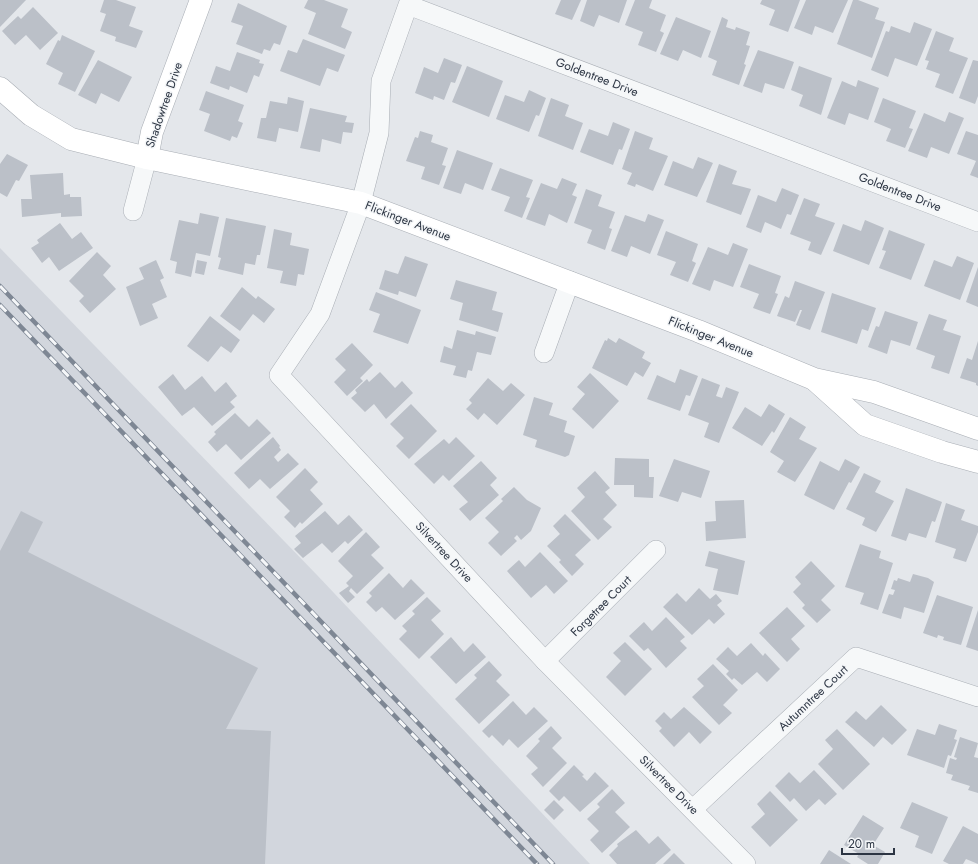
<svg xmlns="http://www.w3.org/2000/svg" width="978" height="864" font-family="Jost,sans-serif">
  <style>
    .built { fill: #d2d6dd }
    .building { fill: #bbc0c8 }
    .lines { fill: none; stroke-linecap: round; stroke-linejoin: round }
    .street-casing { stroke: #a9aeb5; stroke-width: 20 }
    .secondary-casing { stroke: #a9aeb5; stroke-width: 23 }
    .street { stroke: #f6f8f9; stroke-width: 19 }
    .secondary { stroke: #fff; stroke-width: 22 }
    .rail-casing { stroke: #7e8794; stroke-width: 4.5 }
    .rail { stroke: #f4f6f8; stroke-width: 3; stroke-dasharray: 9; stroke-linecap: butt }
    .labels { text-anchor: middle; stroke-width: 3; stroke-linejoin: round; paint-order: stroke }
    .street-label { font-size: 12px; fill: #2c3543; stroke: #f4f6f8 }
  </style>
  <rect width="100%" height="100%" fill="#e4e7eb"/>
  <polygon class="built" points="0,248 317,575 590,864 0,864"/>
  <g class="building">
    <polygon points="0,0 26,0 0,27"/>
    <polygon points="104,0 116,0 136,7 129,26 143,31 136,48 115,41 116,37 100,31 106,14 100,12"/>
    <polygon points="308,0 324,0 348,9 341,27 352,32 345,49 308,34 316,13 304,8"/>
    <polygon points="561,0 581,0 572,20 555,14"/>
    <polygon points="587,0 627,0 619,23 599,15 594,27 580,21"/>
    <polygon points="635,0 652,0 649,8 666,15 660,31 664,33 656,52 638,45 643,32 625,25"/>
    <polygon points="762,0 800,0 788,32 769,25 775,10 760,4"/>
    <polygon points="806,0 848,0 833,33 815,26 812,35 794,28"/>
    <polygon points="853,0 858,0 879,8 875,19 885,22 872,58 837,44"/>
    <polygon points="238,3 287,26 280,45 274,43 270,51 264,49 262,54 236,44 243,26 231,22"/>
    <polygon points="33,7 58,33 40,50 26,35 15,45 2,31 18,16 21,19"/>
    <polygon points="676,17 711,31 701,58 683,50 678,61 660,54"/>
    <polygon points="722,17 728,20 726,27 735,30 736,27 750,32 746,45 750,46 744,64 746,65 739,85 712,75 717,61 708,57"/>
    <polygon points="914,22 932,29 917,66 895,58 888,77 871,70 886,31 889,32 891,26 910,33"/>
    <polygon points="936,31 954,38 949,51 968,58 953,94 935,87 940,74 926,69 929,61 925,60"/>
    <polygon points="62,35 95,51 75,92 58,84 63,73 46,64 58,40 60,41"/>
    <polygon points="303,39 345,55 338,72 327,68 320,86 280,71 288,50 297,53"/>
    <polygon points="758,50 794,62 784,89 765,83 762,93 743,86"/>
    <polygon points="237,52 260,60 259,63 264,64 259,77 254,75 247,93 230,86 229,90 210,83 216,66 230,71"/>
    <polygon points="444,58 462,65 455,83 451,82 444,100 434,96 433,100 415,93 424,67 438,73"/>
    <polygon points="98,60 132,77 119,102 101,93 96,104 78,95"/>
    <polygon points="973,60 978,61 978,96 975,104 959,98"/>
    <polygon points="467,66 503,81 489,117 452,102"/>
    <polygon points="799,66 832,78 821,115 799,106 803,95 791,90"/>
    <polygon points="858,80 879,88 868,120 849,113 845,125 827,118 842,81 856,87"/>
    <polygon points="529,90 546,98 539,116 536,115 529,132 496,119 505,95 524,102"/>
    <polygon points="206,91 244,105 238,121 243,123 237,138 232,136 230,141 204,131 210,114 199,110"/>
    <polygon points="288,97 304,101 298,132 279,128 276,142 257,138 261,118 266,118 270,101 287,104"/>
    <polygon points="551,98 569,105 565,116 583,123 573,150 538,136"/>
    <polygon points="883,98 916,111 909,128 913,129 905,148 886,141 891,129 874,122"/>
    <polygon points="310,108 347,116 345,122 354,123 352,133 343,132 341,144 322,139 320,152 300,148"/>
    <polygon points="949,112 964,118 949,154 931,147 927,158 908,151 924,113 945,122"/>
    <polygon points="613,122 630,129 622,150 619,149 613,165 580,152 589,129 608,136"/>
    <polygon points="420,131 433,135 431,142 448,148 442,165 446,166 439,185 421,179 425,167 406,161 415,137 418,138"/>
    <polygon points="635,131 653,138 649,149 668,156 653,191 636,184 635,187 627,184 632,173 622,169"/>
    <polygon points="966,131 978,135 978,178 970,175 976,161 957,154"/>
    <polygon points="457,150 493,163 483,190 465,183 461,194 443,188"/>
    <polygon points="7,154 28,165 19,181 16,180 7,197 0,193 0,164"/>
    <polygon points="698,157 713,163 697,197 664,185 673,161 693,169"/>
    <polygon points="719,164 737,171 732,184 751,189 741,215 706,202"/>
    <polygon points="500,168 533,180 526,197 530,198 522,218 504,211 510,197 491,190"/>
    <polygon points="63,173 64,195 70,194 70,197 81,197 82,216 61,217 61,213 22,217 21,199 32,199 30,175"/>
    <polygon points="562,178 577,184 572,195 577,197 567,223 549,214 545,226 526,219 541,183 557,189"/>
    <polygon points="782,188 799,195 791,215 787,214 781,229 765,222 761,233 746,227 758,195 776,202"/>
    <polygon points="586,189 602,195 598,206 615,212 609,228 612,229 605,250 587,243 592,230 574,223"/>
    <polygon points="804,198 820,204 815,216 835,223 821,255 808,250 811,242 790,234"/>
    <polygon points="200,213 219,217 210,256 196,253 191,277 175,273 177,262 170,260 179,220 198,224"/>
    <polygon points="648,214 664,220 650,254 631,246 627,257 611,251 625,215 645,222"/>
    <polygon points="226,218 266,226 260,255 257,255 255,265 245,263 243,275 218,269 221,258 218,257"/>
    <polygon points="865,220 884,228 869,265 833,251 843,224 861,231"/>
    <polygon points="60,223 72,239 81,232 93,248 59,271 49,257 42,263 31,248 39,243 37,240"/>
    <polygon points="274,229 292,233 290,245 309,249 304,275 298,274 296,286 280,283 283,271 267,268"/>
    <polygon points="889,230 925,244 911,280 879,268 886,251 882,250"/>
    <polygon points="666,231 698,244 692,261 696,263 688,282 670,275 676,262 657,255"/>
    <polygon points="733,243 748,249 733,287 714,280 710,291 692,284 708,247 728,255"/>
    <polygon points="97,252 111,266 103,275 116,289 90,313 79,301 84,296 69,281"/>
    <polygon points="405,256 428,264 416,297 399,291 398,295 379,289 385,270 398,274"/>
    <polygon points="957,256 974,263 960,300 924,286 934,260 952,267"/>
    <polygon points="156,260 164,278 160,280 167,297 152,304 158,318 140,326 126,287 144,279 139,268"/>
    <polygon points="197,260 207,262 204,275 195,273"/>
    <polygon points="749,264 781,276 775,293 778,294 770,314 753,308 759,294 740,287"/>
    <polygon points="978,267 978,307 966,302"/>
    <polygon points="456,280 497,292 492,310 503,313 498,332 459,320 463,303 450,299"/>
    <polygon points="795,281 825,292 810,330 796,325 802,310 800,310 795,322 777,316 785,296 789,298"/>
    <polygon points="242,287 256,299 258,296 275,309 264,323 253,314 240,331 220,316"/>
    <polygon points="376,292 421,310 408,344 373,332 380,314 369,310"/>
    <polygon points="832,293 876,308 868,331 862,329 857,344 821,332"/>
    <polygon points="885,311 918,322 910,346 891,340 887,354 868,347 876,326 879,327"/>
    <polygon points="929,314 947,320 943,330 961,336 949,374 931,368 935,356 916,349"/>
    <polygon points="210,316 240,340 231,353 221,346 208,362 187,346"/>
    <polygon points="457,330 475,335 476,331 496,337 491,355 477,352 472,371 468,370 466,378 453,375 456,366 440,362 444,346 452,349"/>
    <polygon points="608,338 616,343 619,338 645,352 642,358 651,363 643,377 635,372 627,386 592,368 605,340 607,341"/>
    <polygon points="978,341 978,386 976,385 976,383 960,378 967,358 972,360"/>
    <polygon points="352,343 373,365 360,378 363,381 347,396 334,382 346,370 335,359"/>
    <polygon points="680,369 698,376 690,396 686,395 680,411 647,399 657,375 675,383"/>
    <polygon points="380,372 395,388 402,381 413,393 386,419 374,404 365,412 351,398 357,393 355,390 367,379 369,382"/>
    <polygon points="590,373 619,401 593,429 572,409 585,394 577,387"/>
    <polygon points="173,374 185,390 202,376 215,392 226,382 237,396 230,402 235,407 212,426 194,407 182,416 158,387"/>
    <polygon points="488,378 503,391 511,383 525,395 497,425 484,413 478,420 466,409 472,403 469,400"/>
    <polygon points="702,378 720,385 716,396 722,398 726,387 739,392 719,443 704,437 709,423 688,415"/>
    <polygon points="534,397 553,403 549,415 567,421 564,432 575,436 569,455 565,457 535,447 537,440 523,435"/>
    <polygon points="411,404 437,431 409,459 396,446 404,438 390,424"/>
    <polygon points="769,404 785,414 774,433 772,431 762,446 732,428 745,407 761,417"/>
    <polygon points="235,413 249,427 257,419 271,433 241,460 226,444 217,452 208,442 216,434 219,437 214,432"/>
    <polygon points="790,417 806,427 799,439 817,448 795,482 777,472 784,461 770,452"/>
    <polygon points="273,437 280,446 279,447 281,450 274,457 278,462 288,453 299,464 270,489 260,479 249,489 234,473"/>
    <polygon points="456,437 475,456 449,481 443,475 434,484 414,464 444,439 449,444"/>
    <polygon points="615,458 649,459 649,477 654,477 653,498 634,497 634,485 614,485"/>
    <polygon points="674,459 710,471 701,498 682,492 678,502 659,496"/>
    <polygon points="845,459 860,467 851,483 849,482 834,510 804,495 820,461 839,471"/>
    <polygon points="481,461 497,478 490,485 499,495 470,521 459,509 468,502 453,486"/>
    <polygon points="305,468 318,482 310,490 323,504 302,524 300,522 295,528 284,517 290,511 276,497"/>
    <polygon points="595,471 610,488 605,492 617,505 603,519 612,527 598,540 571,511 585,497 577,488"/>
    <polygon points="864,473 881,481 875,492 894,501 876,532 862,525 865,518 846,509"/>
    <polygon points="514,487 527,500 541,508 531,531 521,540 517,535 514,538 517,541 501,556 488,543 499,532 485,518 503,501 501,499"/>
    <polygon points="906,488 942,502 935,522 932,521 926,538 909,533 906,541 891,536"/>
    <polygon points="744,500 746,538 706,541 705,522 716,521 715,501"/>
    <polygon points="946,503 965,510 961,520 978,526 978,532 966,562 953,558 956,549 935,542"/>
    <polygon points="21,511 43,522 28,552 258,668 226,729 271,731 265,864 0,864 0,551"/>
    <polygon points="325,511 338,525 349,515 363,530 348,544 345,541 332,553 322,543 303,558 294,549 301,543 295,536"/>
    <polygon points="565,514 591,540 575,555 584,564 572,576 559,562 561,560 547,546 560,534 553,526"/>
    <polygon points="366,532 380,547 371,555 384,568 357,594 351,588 349,591 355,597 348,603 339,593 349,586 346,583 353,576 338,561"/>
    <polygon points="860,544 881,551 879,558 893,563 878,610 860,604 864,593 845,587"/>
    <polygon points="709,551 745,561 738,595 713,590 718,569 705,566"/>
    <polygon points="540,552 568,581 554,594 546,585 531,598 507,571 519,560 525,567"/>
    <polygon points="811,561 835,586 821,600 831,610 817,623 802,608 805,605 793,592 801,584 795,577"/>
    <polygon points="389,573 403,588 411,579 425,593 395,620 382,607 376,612 366,602 372,596 369,593"/>
    <polygon points="913,574 928,578 934,582 924,613 904,607 901,619 882,613 889,594 893,595 895,590 891,589 894,580 897,581 898,578 910,582"/>
    <polygon points="699,588 710,599 716,594 722,601 717,605 725,614 714,624 709,619 692,635 663,607 677,593 686,602"/>
    <polygon points="937,595 973,607 961,645 943,640 944,637 938,635 937,638 923,633"/>
    <polygon points="427,597 441,611 431,620 444,634 419,659 399,639 407,631 402,626 415,614 412,611"/>
    <polygon points="787,607 805,626 791,639 800,649 787,662 759,633"/>
    <polygon points="978,610 978,651 966,647"/>
    <polygon points="666,617 685,637 680,641 687,648 666,668 648,648 644,651 629,636 644,622 652,631"/>
    <polygon points="451,637 464,652 473,643 486,657 456,684 430,657"/>
    <polygon points="625,642 652,669 625,696 606,677 621,661 613,653"/>
    <polygon points="751,643 763,656 765,653 780,669 767,682 757,672 742,685 734,678 732,680 726,674 729,671 716,659 728,647 737,656"/>
    <polygon points="489,661 502,675 496,681 510,695 479,724 455,699 477,678 474,675"/>
    <polygon points="713,664 738,690 723,705 732,713 719,725 692,697 704,686 697,679"/>
    <polygon points="513,701 526,715 534,707 548,721 518,748 509,739 503,746 492,735 489,738 482,731"/>
    <polygon points="881,705 907,730 892,745 883,737 874,747 845,722 856,711 866,720"/>
    <polygon points="684,707 712,732 700,744 689,732 674,747 659,731 662,728 655,721 664,712 671,719"/>
    <polygon points="939,724 957,730 954,739 957,740 951,756 948,755 944,768 907,755 917,729 935,735"/>
    <polygon points="551,726 562,738 552,748 567,763 543,787 531,774 538,768 526,756 540,741 538,739"/>
    <polygon points="837,729 870,764 843,790 818,764 833,749 825,740"/>
    <polygon points="960,737 978,743 974,757 978,758 978,793 968,790 970,786 951,780 953,775 946,773 950,758 956,760 957,758 954,757"/>
    <polygon points="574,765 584,775 582,776 587,781 595,772 609,786 580,812 564,796 559,801 549,791"/>
    <polygon points="814,770 837,794 825,805 819,799 806,811 794,798 790,802 775,786 789,772 800,783"/>
    <polygon points="612,789 625,803 615,812 630,827 602,853 590,840 599,831 587,819 600,807 597,804"/>
    <polygon points="770,791 798,820 770,847 751,827 765,814 757,804"/>
    <polygon points="554,800 564,810 554,820 544,810"/>
    <polygon points="912,802 948,817 932,854 915,847 919,836 900,828"/>
    <polygon points="863,815 884,828 873,845 885,852 878,864 868,864 857,857 859,854 844,845"/>
    <polygon points="963,826 978,834 978,864 966,859 963,864 949,864 943,861"/>
    <polygon points="636,830 649,844 658,836 671,850 655,864 617,864 609,855 618,846 617,844"/>
    <polygon points="829,850 851,864 820,864"/>
    <polygon points="674,853 685,864 663,864"/>
  </g>
  <g class="lines">
    <defs>
      <g id="street">
        <polyline points="133,211 147,158"/>
        <polyline points="544,353 570,281"/>
        <polyline points="545,661 656,550"/>
        <polyline points="693,809 856,657 978,697"/>
        <polyline points="746,864 545,661 279,375 320,314 361,203 379,133 381,81 408,5 978,222"/>
      </g>
      <g id="secondary">
        <polyline points="0,88 31,115 71,139 147,158 361,203 698,331 814,379 874,392 978,429"/>
        <polyline points="147,158 152,132 201,0"/>
        <polyline points="815,380 865,425 942,452 978,462"/>
      </g>
    </defs>
    <use href="#street" class="street-casing"/>
    <use href="#secondary" class="secondary-casing"/>
    <use href="#street" class="street"/>
    <use href="#secondary" class="secondary"/>
    <defs>
      <g id="rail">
        <polyline points="0,286 553,864"/>
        <polyline points="0,305 537,864"/>
      </g>
    </defs>
    <use href="#rail" class="rail-casing"/>
    <use href="#rail" class="rail"/>
  </g>
  <g class="labels">
    <g class="street-label">
      <text transform="translate(597 77) rotate(21)" y="4">Goldentree Drive</text>
      <text transform="translate(164 105) rotate(-71)" y="4">Shadowtree Drive</text>
      <text transform="translate(900 192) rotate(21)" y="4">Goldentree Drive</text>
      <text transform="translate(408 221) rotate(21)" y="4">Flickinger Avenue</text>
      <text transform="translate(711 337) rotate(22)" y="4">Flickinger Avenue</text>
      <text transform="translate(444 552) rotate(47)" y="4">Silvertree Drive</text>
      <text transform="translate(601 606) rotate(-45)" y="4">Forgetree Court</text>
      <text transform="translate(813 698) rotate(-43)" y="4">Autumntree Court</text>
      <text transform="translate(669 785) rotate(45)" y="4">Silvertree Drive</text>
    </g>
  </g>
  <path d="M842 848v6h52v-6" fill="none" stroke="#2c3543" stroke-width="2"/>
  <text x="848" y="848" font-size="12" fill="#2c3543" stroke="#f4f6f8" stroke-width="3" paint-order="stroke">20 m</text>
</svg>
